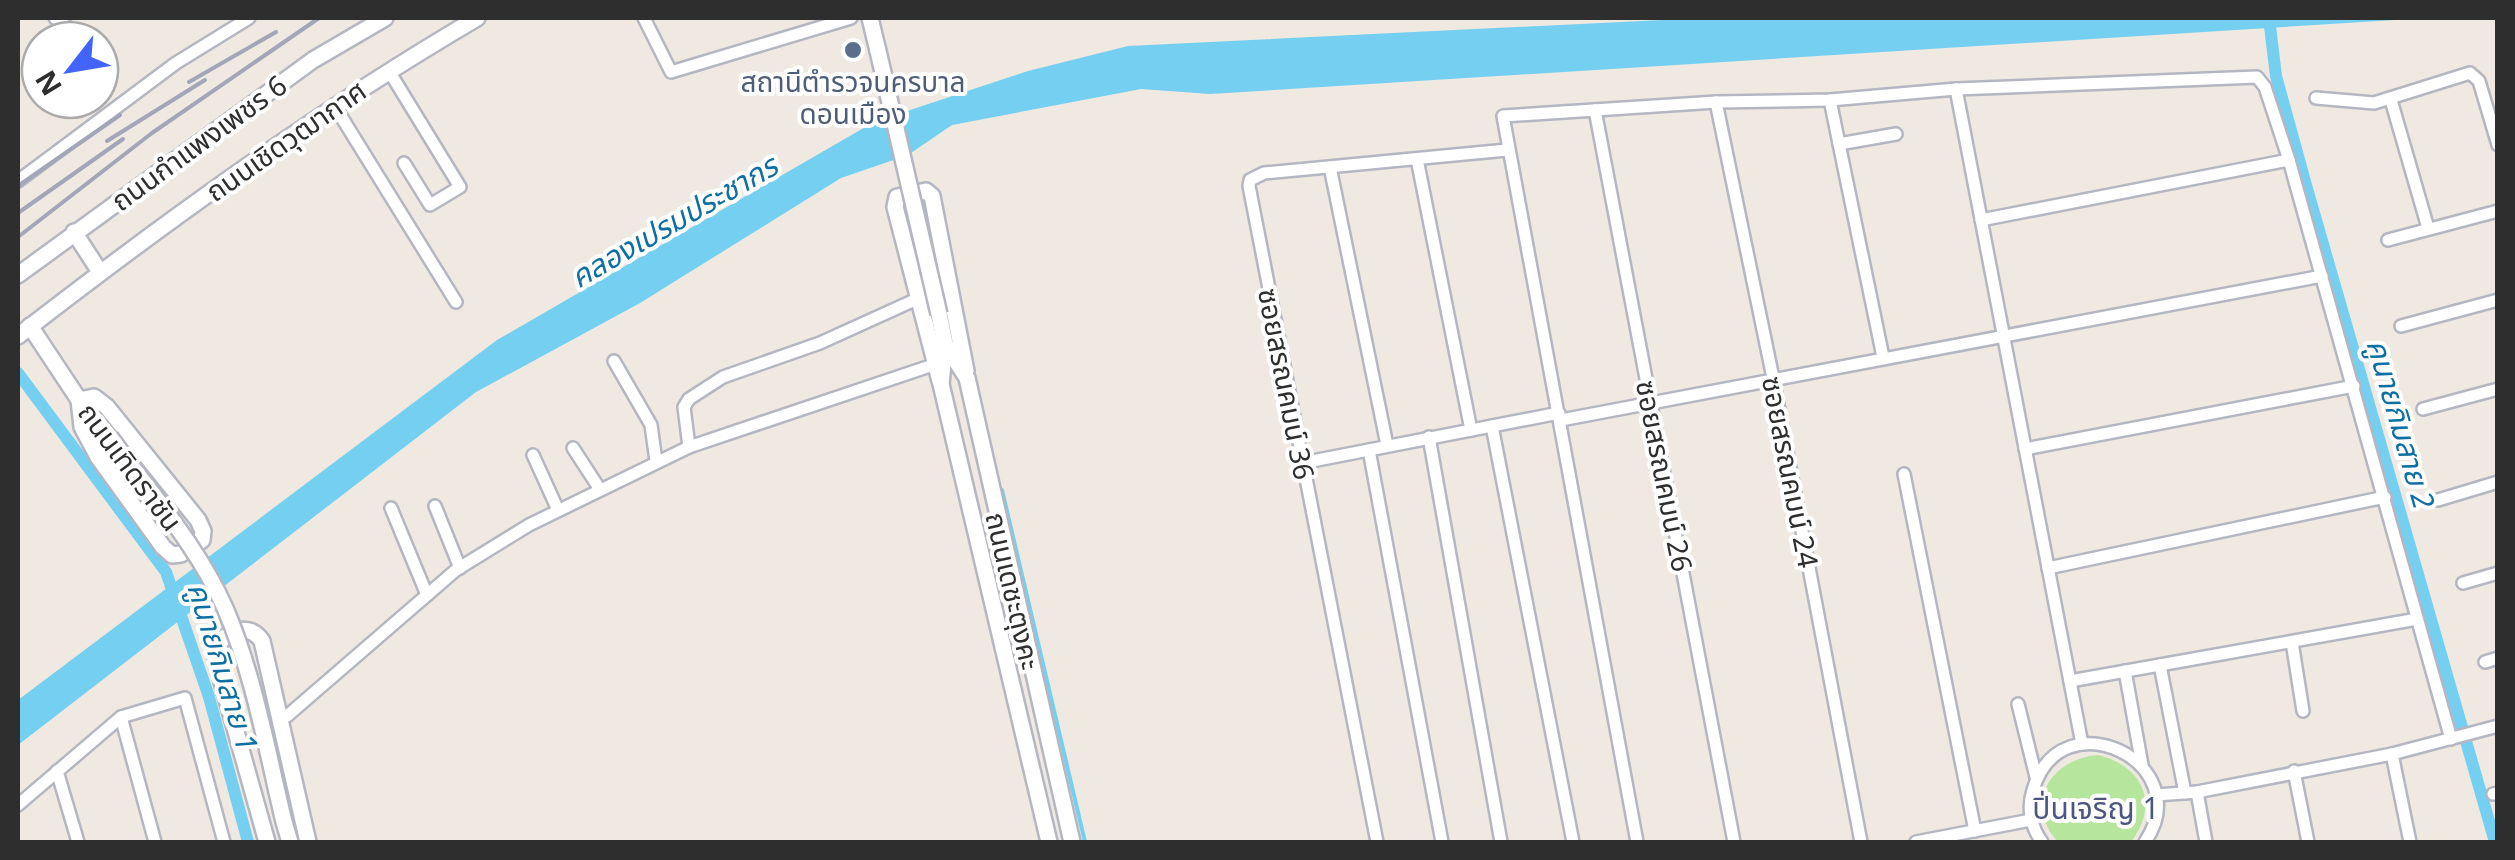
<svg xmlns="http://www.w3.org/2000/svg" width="2515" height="860" font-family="'Noto Sans','Noto Sans Thai',sans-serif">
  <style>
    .green { fill: #b6e59e }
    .water { fill: #75cff0 }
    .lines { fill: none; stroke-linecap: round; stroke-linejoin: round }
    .stream { stroke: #75cff0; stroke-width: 4 }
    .canal { stroke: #75cff0; stroke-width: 12 }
    .street-casing { stroke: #b4b7c1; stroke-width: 16 }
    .secondary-casing { stroke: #b4b7c1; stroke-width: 20 }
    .street { stroke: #fff; stroke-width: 11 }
    .secondary { stroke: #fff; stroke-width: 15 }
    .rail { stroke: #a3a6b8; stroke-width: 4 }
    .secondary-bridge-casing { stroke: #b4b7c1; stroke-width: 20; stroke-linecap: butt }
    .secondary-bridge { stroke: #fff; stroke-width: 15 }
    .service-dot { fill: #5c6f8a; stroke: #fff; stroke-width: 4 }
    .labels { text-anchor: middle; stroke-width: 8; stroke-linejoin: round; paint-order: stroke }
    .service-label { font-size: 28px; fill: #4e5e75; stroke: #fff }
    .street-label { font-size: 28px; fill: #2e2e2e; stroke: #fff }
    .water-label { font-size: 30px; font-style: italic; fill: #0d6fa3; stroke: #fff }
    .neighbourhood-label { font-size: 30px; fill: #4d5680; stroke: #fff }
  </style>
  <rect width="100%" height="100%" fill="#efe9e1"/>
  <path class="green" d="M2098 755C2143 766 2160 804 2131 842H2058C2023 804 2050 759 2098 755Z"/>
  <polygon class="water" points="1703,18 2427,18 1210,94 1141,89 952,125 908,155 841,178 640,303 476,392 18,745 18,700 497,340 874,122 1028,71 1128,46"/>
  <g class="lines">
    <polyline class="stream" points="1002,490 1085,842"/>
    <g class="canal">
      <polyline points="2269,18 2276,76 2306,185 2495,842"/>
      <polyline points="18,373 166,572 209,697 248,842"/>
    </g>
    <defs>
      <g id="street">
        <polyline points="55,18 86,40"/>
        <polyline points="644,18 671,72 851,18"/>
        <polyline points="100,50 107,56"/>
        <polyline points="389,71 460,187 430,205 404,163"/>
        <polyline points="1956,89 2082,744"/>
        <polyline points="2316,98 2374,103 2470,73 2479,81 2498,145"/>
        <polyline points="1830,100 1883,357"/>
        <polyline points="2391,100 2428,228"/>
        <polyline points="1716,102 1773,378 1861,842"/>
        <polyline points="334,105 456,302"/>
        <polyline points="1595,110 1734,842"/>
        <polyline points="1839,144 1896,134"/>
        <polyline points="1417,159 1471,430"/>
        <polyline points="1330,167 1387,445"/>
        <polyline points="18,181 176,63 249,18"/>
        <polyline points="1981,220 2289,160"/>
        <polyline points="2388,240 2498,211"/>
        <polyline points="2401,326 2498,300"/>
        <polyline points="614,361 651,425 656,461"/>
        <polyline points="2423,409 2498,389"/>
        <polyline points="1561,420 2322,276"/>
        <polyline points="1492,426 1573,842"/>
        <polyline points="1429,437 1501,842"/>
        <polyline points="689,447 684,407 689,399 723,377 820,343 917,299"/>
        <polyline points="573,448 599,488"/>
        <polyline points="2025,449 2354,386"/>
        <polyline points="1369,450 1442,842"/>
        <polyline points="533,455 558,510"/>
        <polyline points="1302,463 1559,413"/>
        <polyline points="1904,474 1975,831"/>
        <polyline points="2438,500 2498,482"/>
        <polyline points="435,506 460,568"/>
        <polyline points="391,508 427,595"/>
        <polyline points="2048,568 2385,497"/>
        <polyline points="2463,583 2498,573"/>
        <polyline points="2292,642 2303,711"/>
        <polyline points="2485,662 2498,658"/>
        <polyline points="2160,665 2185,793"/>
        <polyline points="2125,671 2142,765"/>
        <polyline points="2070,681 2417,619"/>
        <polyline points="2018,704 2036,777"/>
        <polyline points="287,716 456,570 529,525 689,447 933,365"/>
        <polyline points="121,717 155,842"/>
        <polyline points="2392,754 2410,842"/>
        <polyline points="57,771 78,842"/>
        <polyline points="2294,771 2308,842"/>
        <polyline points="2197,792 2206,842"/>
        <polyline points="2493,794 2498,793"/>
        <polyline points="2156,795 2197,792 2392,754 2498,726"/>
        <polyline points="18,805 121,717 185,698 224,842"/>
        <polyline points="1377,842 1249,186 1250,180 1264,173 1507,150"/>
        <polyline points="1637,842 1503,116 1716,102 1830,100 1956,89 2257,77 2265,87 2289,160 2451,739"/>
        <polyline points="1916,842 2031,820"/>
        <path d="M2042 842C2031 827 2027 808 2033 790 2061 695 2199 763 2145 842"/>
      </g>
      <g id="secondary">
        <polyline points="870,18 878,51"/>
        <polyline points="74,232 100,272"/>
        <polyline points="18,275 313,60 385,18"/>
        <polyline points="939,314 945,344 941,384 1049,842"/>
        <polyline points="30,326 79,400 110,437"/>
        <path d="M18 336C165 222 317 112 477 18"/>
        <polyline points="945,344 967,378 1072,842"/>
        <polyline points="940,381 895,207 897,197 926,191 932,196 966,371"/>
        <polygon points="94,397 107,407 198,520 203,531 202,540 181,554 172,555 163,547 98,457 82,427 79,400"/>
        <polyline points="284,822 290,842"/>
        <path d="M267 842 217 664 215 648C226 632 249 621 262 641L308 842"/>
      </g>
    </defs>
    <use href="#street" class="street-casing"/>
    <use href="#secondary" class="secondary-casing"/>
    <use href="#street" class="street"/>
    <use href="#secondary" class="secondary"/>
    <g class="rail">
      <polyline points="189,82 276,32"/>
      <polyline points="107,141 205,80"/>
      <polyline points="18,186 120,115"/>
      <polyline points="18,213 123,139"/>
      <polyline points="18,237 152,133 319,18"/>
    </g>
    <defs>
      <g id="secondary-bridge">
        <polyline points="878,51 939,314"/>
        <path d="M110 437C150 493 197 545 225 608 254 675 267 751 284 822"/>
      </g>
    </defs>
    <use href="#secondary-bridge" class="secondary-bridge-casing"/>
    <use href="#secondary-bridge" class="secondary-bridge"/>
  </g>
  <circle class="service-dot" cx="853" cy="50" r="10"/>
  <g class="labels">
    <g class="service-label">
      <text x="853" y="92">สถานีตำรวจนครบาล<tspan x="853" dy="32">ดอนเมือง</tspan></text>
    </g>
    <g class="street-label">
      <text transform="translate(286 141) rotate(-35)" y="10">ถนนเชิดวุฒากาศ</text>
      <text transform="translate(199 143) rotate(-36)" y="10">ถนนกำแพงเพชร 6</text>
      <text transform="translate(1286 384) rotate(79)" y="10">ซอยสรณคมน์ 36</text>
      <text transform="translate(130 467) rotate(53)" y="10">ถนนเทิดราชัน</text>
      <text transform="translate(1790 472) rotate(79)" y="10">ซอยสรณคมน์ 24</text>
      <text transform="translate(1664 476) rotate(79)" y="10">ซอยสรณคมน์ 26</text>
      <text transform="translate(1013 591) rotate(77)" y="10">ถนนเดชะตุงคะ</text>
    </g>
    <g class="water-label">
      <text transform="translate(674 222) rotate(-30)" y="10">คลองเปรมประชากร</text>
      <text transform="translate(2400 424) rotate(74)" y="10">คูนายกิมสาย 2</text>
      <text transform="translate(222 667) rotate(73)" y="10">คูนายกิมสาย 1</text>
    </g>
    <g class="neighbourhood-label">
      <text x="2096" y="819">ปิ่นเจริญ 1</text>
    </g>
  </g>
  <rect width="2515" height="860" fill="none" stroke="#2e2e2e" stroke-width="40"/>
  <g transform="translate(70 70) rotate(239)"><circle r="48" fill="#ffffff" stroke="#ababab" stroke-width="2.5"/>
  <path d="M0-8L18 38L0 25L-18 38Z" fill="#4264fb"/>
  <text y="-15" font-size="28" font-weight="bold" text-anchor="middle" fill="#2e2e2e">N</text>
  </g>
</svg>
